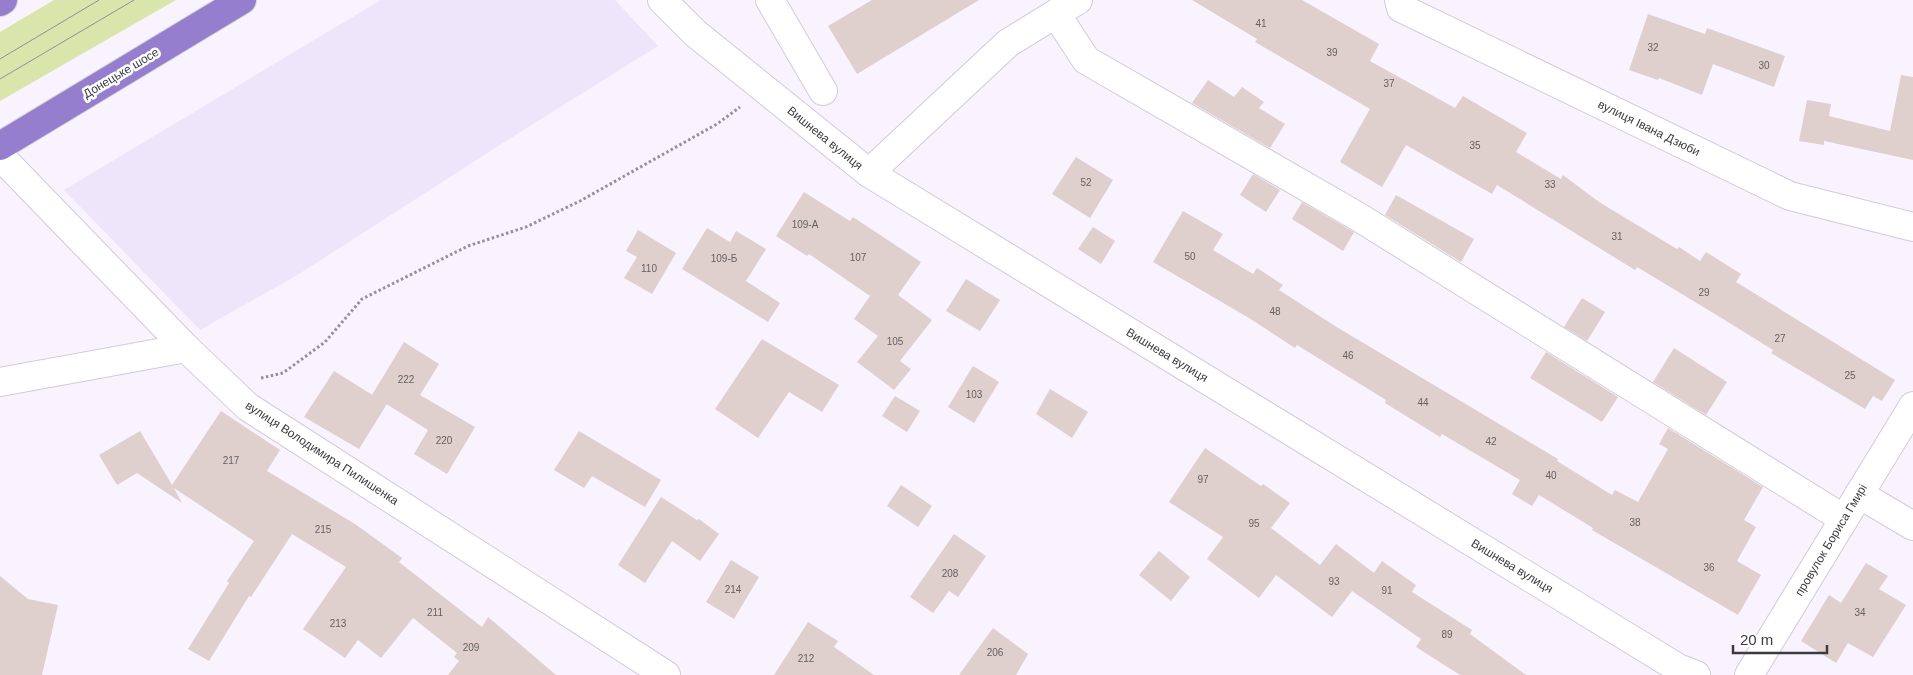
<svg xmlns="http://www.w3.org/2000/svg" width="1913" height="675" font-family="Helvetica,sans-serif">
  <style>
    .built { fill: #eee5fa }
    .green { fill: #d9e5ab }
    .building { fill: #e0d0cd }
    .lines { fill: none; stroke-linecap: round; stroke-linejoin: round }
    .minor-casing { stroke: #d1cbd8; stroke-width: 30 }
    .highway-casing { stroke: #d4d4d5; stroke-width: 30 }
    .path { stroke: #959199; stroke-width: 3; stroke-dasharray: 2.5 2.5; stroke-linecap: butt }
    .minor { stroke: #fff; stroke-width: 28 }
    .highway { stroke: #957ece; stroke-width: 28 }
    .tram { stroke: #938f97; stroke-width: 1 }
    .labels { text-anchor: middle; stroke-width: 5; stroke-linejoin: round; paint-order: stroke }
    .number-label { font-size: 10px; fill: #666062 }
    .street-label { font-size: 12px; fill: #3d3a3f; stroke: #fff }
  </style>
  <rect width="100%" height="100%" fill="#f8f3fe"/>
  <polygon class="built" points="381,0 615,0 658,46 525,129 299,274 200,330 64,190"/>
  <polygon class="green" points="54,0 176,0 0,101 0,32"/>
  <g class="building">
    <polygon points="872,0 979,0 857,74 828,26"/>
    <polygon points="1192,0 1302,0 1379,44 1370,61 1455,108 1463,96 1527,133 1516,152 1561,179 1563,175 1599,202 1677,249 1679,247 1700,261 1706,252 1741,274 1736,282 1895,380 1882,401 1873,396 1865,409 1771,353 1773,350 1715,314 1637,267 1635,270 1497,185 1492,194 1406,145 1382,187 1340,162 1370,109 1255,42 1257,39"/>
    <polygon points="1648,14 1705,34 1707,28 1785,56 1774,87 1713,64 1702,95 1659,78 1658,80 1629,70"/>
    <polygon points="1901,75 1913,77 1913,160 1824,141 1824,145 1799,141 1807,100 1831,104 1829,116 1890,131"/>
    <polygon points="1208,80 1234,97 1242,87 1264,102 1259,108 1285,124 1270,148 1192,103"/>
    <polygon points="1076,157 1113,180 1090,218 1052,194"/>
    <polygon points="1253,174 1280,190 1266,212 1240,195"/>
    <polygon points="804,192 850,221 853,217 921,262 898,295 932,320 900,361 911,369 894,390 857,362 878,336 854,319 870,296 809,254 807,256 776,236"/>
    <polygon points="1396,195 1474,239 1461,262 1385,215"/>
    <polygon points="1302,202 1354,232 1343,251 1292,219"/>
    <polygon points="1183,211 1223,234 1213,250 1253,274 1257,268 1283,285 1279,290 1335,326 1558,459 1557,461 1612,495 1615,490 1638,502 1668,449 1659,444 1668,428 1763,487 1744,520 1756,527 1737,561 1761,575 1738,615 1592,530 1593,528 1539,495 1532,506 1512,494 1520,480 1442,434 1440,437 1385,403 1386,400 1297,345 1295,348 1249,318 1153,262"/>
    <polygon points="1093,227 1115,241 1101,264 1078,249"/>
    <polygon points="707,228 730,242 736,231 766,249 746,281 780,303 768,322 682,269"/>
    <polygon points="638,230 676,253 652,294 624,278 637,257 626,251"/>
    <polygon points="966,279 1000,300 980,331 946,311"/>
    <polygon points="1582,298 1605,312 1587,341 1564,327"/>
    <polygon points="762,339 839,385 822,412 789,392 758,438 715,409"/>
    <polygon points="404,342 439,364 420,395 475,427 447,474 414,454 428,430 372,395"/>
    <polygon points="1674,348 1727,382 1706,415 1653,382"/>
    <polygon points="1546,352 1618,397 1602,422 1530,378"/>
    <polygon points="973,366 999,382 974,423 948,407"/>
    <polygon points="334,371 387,404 359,449 304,417"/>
    <polygon points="1050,389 1088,412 1072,438 1036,414"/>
    <polygon points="895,396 920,411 907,432 882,416"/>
    <polygon points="221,411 280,450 267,471 355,524 402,558 399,562 482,627 488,617 556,675 448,675 459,661 454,657 457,653 413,618 381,658 358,640 345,658 303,629 346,567 292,534 251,597 249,596 209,661 188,649 229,583 227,581 254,541 174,488 182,503 137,473 117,485 99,455 140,431 172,485"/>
    <polygon points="579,431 661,480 645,507 592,476 584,488 554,470"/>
    <polygon points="1205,448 1261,486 1263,484 1290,503 1271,528 1320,565 1336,544 1374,573 1382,561 1416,585 1412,592 1472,630 1470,634 1526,675 1460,675 1416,647 1421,639 1352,591 1332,617 1276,575 1259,598 1207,559 1223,537 1169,502"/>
    <polygon points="901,485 932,506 918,527 887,506"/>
    <polygon points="661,497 697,520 699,519 719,534 700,561 672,541 645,583 618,565"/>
    <polygon points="954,534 986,556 958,597 949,591 933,613 910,597"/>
    <polygon points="1159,551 1190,577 1171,601 1139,575"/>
    <polygon points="731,560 759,577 734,619 706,602"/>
    <polygon points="1866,563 1888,576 1879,589 1906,605 1873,657 1848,643 1836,663 1801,641 1829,595 1841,603"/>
    <polygon points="0,576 28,599 58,605 42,675 0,675"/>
    <polygon points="808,622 838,641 834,647 874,675 774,675"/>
    <polygon points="993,628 1028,654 1016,675 959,675"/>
  </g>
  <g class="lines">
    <defs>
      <g id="minor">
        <polyline points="662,0 695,33 869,173 1678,668 1696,675"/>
        <polyline points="770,0 823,91"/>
        <polyline points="1399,0 1401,8 1790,196 1913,227"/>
        <polyline points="1056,14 1086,60 1357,216 1844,519"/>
        <polyline points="0,156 186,348 248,407 666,675"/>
        <polyline points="869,173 1008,43 1078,0"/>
        <polyline points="0,382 186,348"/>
        <polyline points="1859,494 1913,526"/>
        <polyline points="1749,675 1913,406"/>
      </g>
      <g id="highway">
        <polyline points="0,2 3,0"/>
        <polyline points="0,146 242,0"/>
      </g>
    </defs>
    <use href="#minor" class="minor-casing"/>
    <use href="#highway" class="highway-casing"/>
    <polyline class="path" points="261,378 283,373 325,342 362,299 468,246 526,227 580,201 717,124 740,107"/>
    <use href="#minor" class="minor"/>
    <use href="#highway" class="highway"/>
    <g class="tram">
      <polyline points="0,59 99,0"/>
      <polyline points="0,79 134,0"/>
    </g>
  </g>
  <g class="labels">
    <g class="number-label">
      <text x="1261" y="27">41</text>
      <text x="1653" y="51">32</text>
      <text x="1332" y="56">39</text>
      <text x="1764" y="69">30</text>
      <text x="1389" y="87">37</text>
      <text x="1475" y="149">35</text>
      <text x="1086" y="186">52</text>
      <text x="1550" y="188">33</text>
      <text x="805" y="228">109-А</text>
      <text x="1617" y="240">31</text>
      <text x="1190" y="260">50</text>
      <text x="858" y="261">107</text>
      <text x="724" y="262">109-Б</text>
      <text x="649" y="272">110</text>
      <text x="1704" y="296">29</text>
      <text x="1275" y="315">48</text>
      <text x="1780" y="342">27</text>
      <text x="895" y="345">105</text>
      <text x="1348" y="359">46</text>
      <text x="1850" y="379">25</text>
      <text x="406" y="383">222</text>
      <text x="974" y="398">103</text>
      <text x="1423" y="406">44</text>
      <text x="444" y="444">220</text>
      <text x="1491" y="445">42</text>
      <text x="231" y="464">217</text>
      <text x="1551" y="479">40</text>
      <text x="1203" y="483">97</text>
      <text x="1635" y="526">38</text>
      <text x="1254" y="527">95</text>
      <text x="323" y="533">215</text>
      <text x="1709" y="571">36</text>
      <text x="950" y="577">208</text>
      <text x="1334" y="585">93</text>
      <text x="733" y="593">214</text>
      <text x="1387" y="594">91</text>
      <text x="435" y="616">211</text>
      <text x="1860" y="616">34</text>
      <text x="338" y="627">213</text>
      <text x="1447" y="638">89</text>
      <text x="471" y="651">209</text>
      <text x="995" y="656">206</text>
      <text x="806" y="662">212</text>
    </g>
    <g class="street-label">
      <text transform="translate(121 73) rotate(-31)" y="4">Донецьке шосе</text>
      <text transform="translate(1649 128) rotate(26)" y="4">вулиця Івана Дзюби</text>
      <text transform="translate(825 138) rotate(39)" y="4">Вишнева вулиця</text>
      <text transform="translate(1167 355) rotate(31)" y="4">Вишнева вулиця</text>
      <text transform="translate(322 453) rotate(33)" y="4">вулиця Володимира Пилишенка</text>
      <text transform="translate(1831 540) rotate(-59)" y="4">провулок Бориса Гмирі</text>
      <text transform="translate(1512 566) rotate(31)" y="4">Вишнева вулиця</text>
    </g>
  </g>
  <path d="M1733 645v8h94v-8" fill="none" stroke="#3d3a3f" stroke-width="2.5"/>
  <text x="1740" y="645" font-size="15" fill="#3d3a3f" stroke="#ffffff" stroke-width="4" paint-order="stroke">20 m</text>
</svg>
